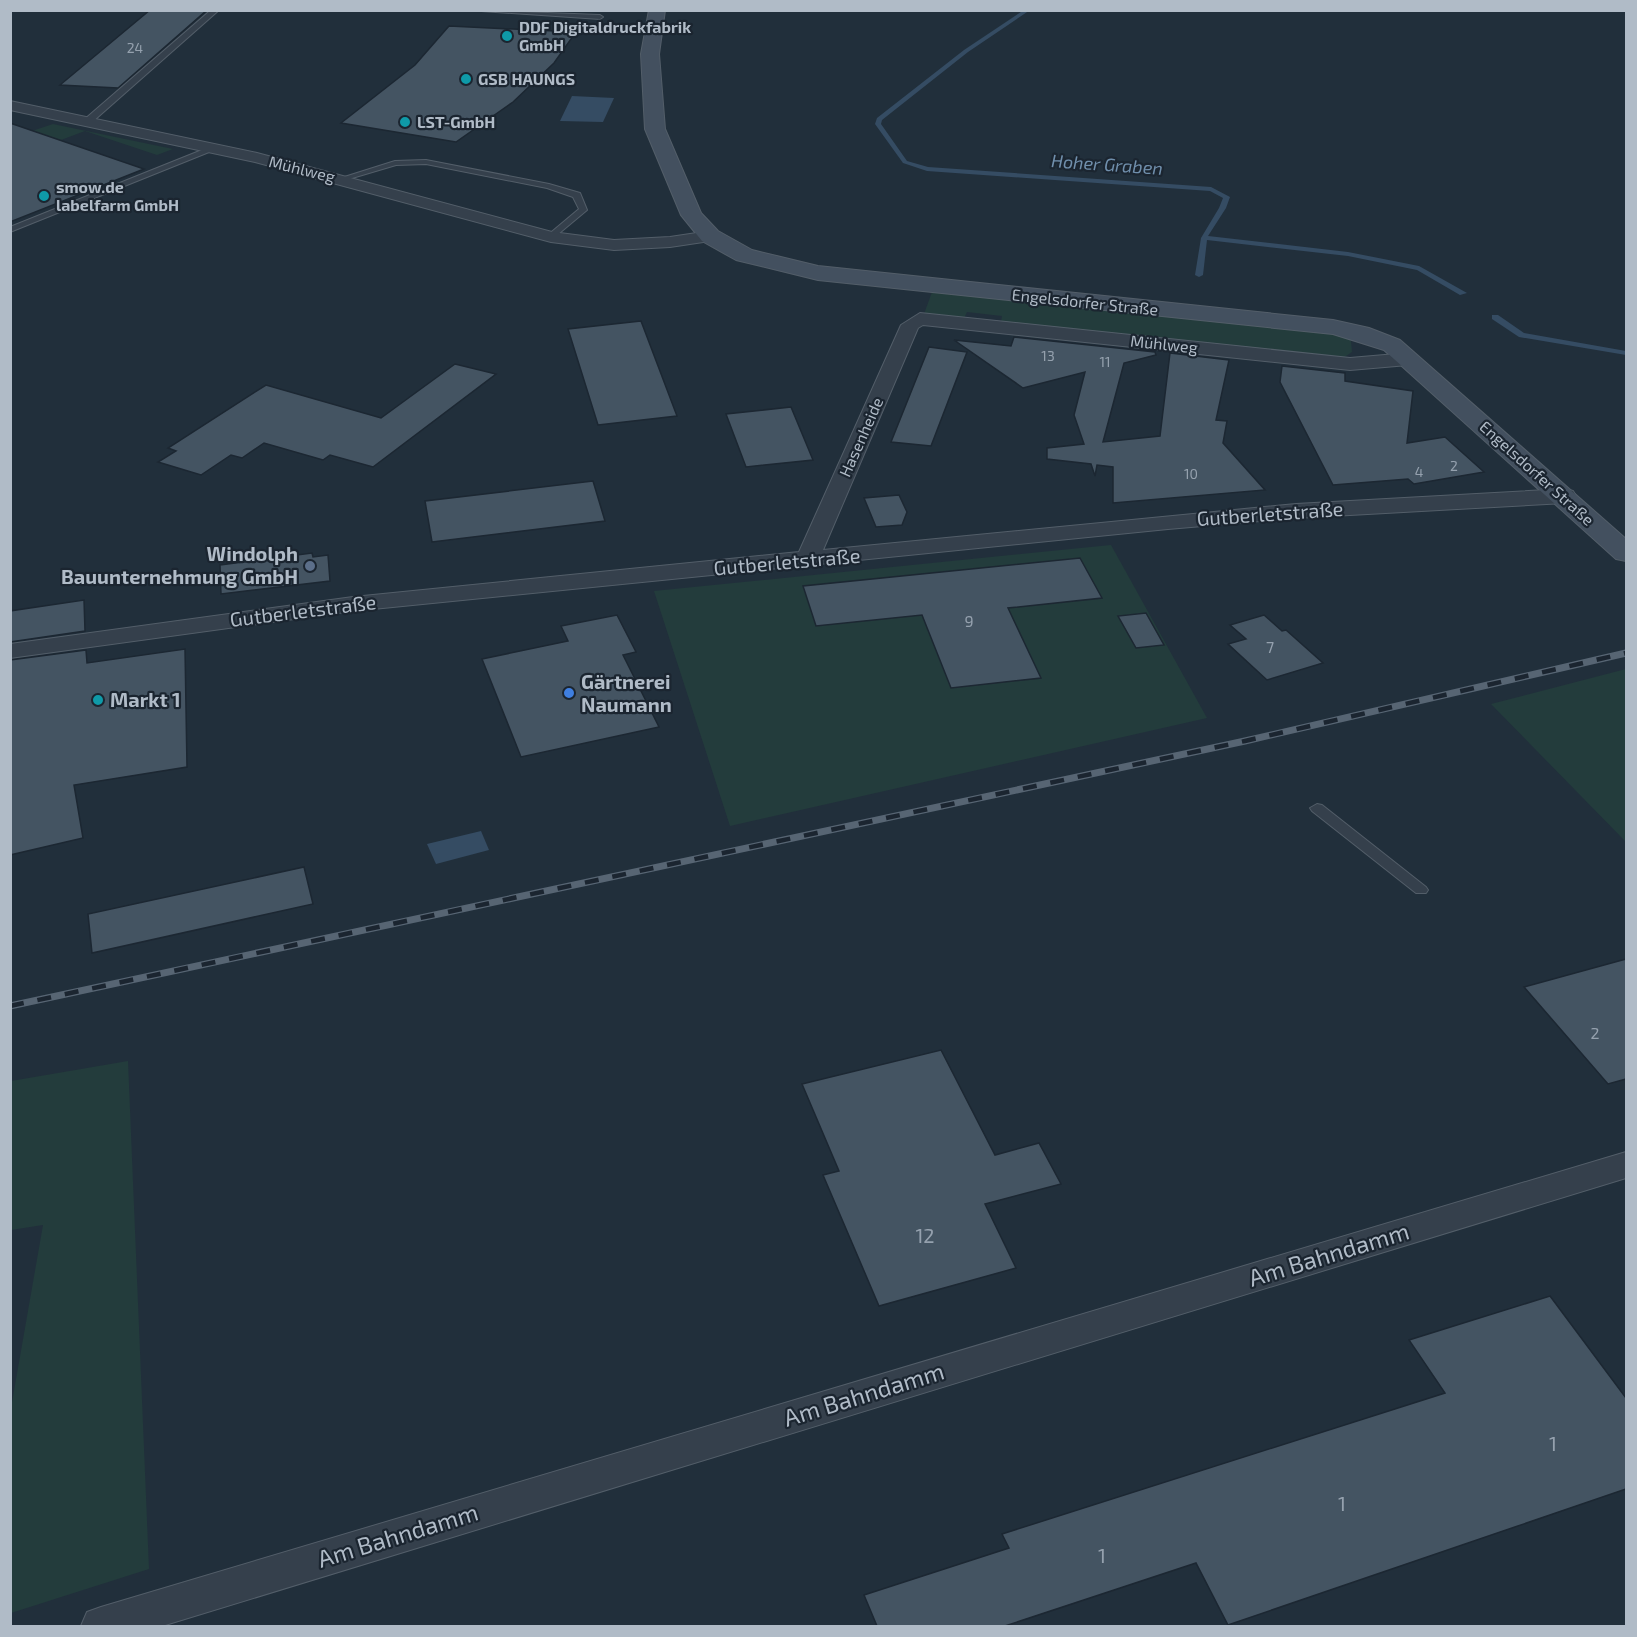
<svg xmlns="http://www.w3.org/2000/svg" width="1637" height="1637" font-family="'Exo 2',sans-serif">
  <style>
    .green { fill: #233c3c }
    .water { fill: #354c63 }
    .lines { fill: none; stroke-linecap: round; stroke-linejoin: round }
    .stream { fill: #354c63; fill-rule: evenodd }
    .building { fill: #445462; stroke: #1c2732; stroke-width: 1.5 }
    .service-casing { stroke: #535e69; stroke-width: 2 }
    .minor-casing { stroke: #535e69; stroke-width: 2 }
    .secondary-casing { stroke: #535e69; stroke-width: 2 }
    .service { fill: #35404c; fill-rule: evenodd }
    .minor { fill: #35404c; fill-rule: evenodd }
    .secondary { fill: #43505f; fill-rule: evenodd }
    .rail-casing { stroke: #576573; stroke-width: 7 }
    .rail { stroke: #1b2530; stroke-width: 4.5; stroke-dasharray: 14; stroke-linecap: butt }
    .culture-dot { fill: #0f9aa8; stroke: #1b2530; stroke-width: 2 }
    .service-dot { fill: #5c6f8a; stroke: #1b2530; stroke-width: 2 }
    .shop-dot { fill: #3f7fe0; stroke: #1b2530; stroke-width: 2 }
    .labels { text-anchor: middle; stroke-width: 4.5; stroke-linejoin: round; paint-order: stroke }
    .far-number-label { font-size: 14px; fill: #95a1ae }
    .far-poi-label { font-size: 16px; font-weight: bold; fill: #b0bbc7; stroke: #1b2530; text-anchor: start }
    .far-street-label { font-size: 16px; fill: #b0bbc7; stroke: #1b2530 }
    .number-label { font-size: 16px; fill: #95a1ae }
    .far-water-label { font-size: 18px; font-style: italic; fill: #708fac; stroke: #1b2530 }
    .street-label { font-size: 20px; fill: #b0bbc7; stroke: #1b2530 }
    .poi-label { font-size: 20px; font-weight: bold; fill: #b0bbc7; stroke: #1b2530; text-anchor: start }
    .near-number-label { font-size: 20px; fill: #95a1ae }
    .near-street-label { font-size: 24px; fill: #b0bbc7; stroke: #1b2530 }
  </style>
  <rect width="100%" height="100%" fill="#212f3b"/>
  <g class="green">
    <polygon points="53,124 173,149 157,155 85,131 61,140 32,131"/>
    <polygon points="932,292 1328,333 1347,337 1351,341 1352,352 1343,358 1001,322 1002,316 967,312 964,318 924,314"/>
    <polygon points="1111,545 1207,718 730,826 654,591"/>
    <polygon points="1626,669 1626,842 1491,704"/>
    <polygon points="128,1061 149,1569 11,1613 11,1408 43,1225 11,1230 11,1081"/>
  </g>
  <g class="water">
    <polygon points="572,96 614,98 603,122 560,121"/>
    <polygon points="481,831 489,850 436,864 427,844"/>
  </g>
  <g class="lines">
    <g class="stream">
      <polygon points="1024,10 1030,10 968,52 882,120 881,124 907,161 928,167 1211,187 1230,197 1226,208 1208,236 1348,252 1419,266 1467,293 1460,295 1417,270 1348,256 1207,240 1203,275 1199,277 1195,275 1201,238 1219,208 1223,198 1210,191 927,171 903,163 875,124 877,118 964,50"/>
      <polygon points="1492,315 1498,315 1524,333 1626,351 1626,355 1519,337 1492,319"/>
    </g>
  </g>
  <g class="building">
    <polygon points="150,10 207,10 118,88 60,85"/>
    <polygon points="449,26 576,32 554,63 513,102 456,142 341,123 415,65"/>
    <polygon points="10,123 144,169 10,222"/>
    <polygon points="641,321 677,416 598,425 568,329"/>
    <polygon points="1014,337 1155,352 1156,355 1124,363 1103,442 1160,436 1170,353 1229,360 1216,420 1227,421 1223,443 1265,490 1113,503 1113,467 1097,465 1095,476 1091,464 1047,459 1047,448 1084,444 1074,415 1085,372 1023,388 954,340 1011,346"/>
    <polygon points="929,347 967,352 931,446 891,442"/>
    <polygon points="455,364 496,374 373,467 330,455 323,460 264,443 242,458 231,455 201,475 158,462 176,451 168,448 266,385 381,418"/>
    <polygon points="1282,366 1345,373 1345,381 1413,391 1407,443 1445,437 1484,472 1414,484 1408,479 1333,485 1280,382"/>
    <polygon points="791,407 813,460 746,467 726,414"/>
    <polygon points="593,481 605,521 432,542 425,501"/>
    <polygon points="899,495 907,512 902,525 876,527 864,498"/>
    <polygon points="312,553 313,557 328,555 330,581 221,594 220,565"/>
    <polygon points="1080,558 1102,598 1008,608 1041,678 951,688 922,615 816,626 803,586"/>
    <polygon points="84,600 85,631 10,642 10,611"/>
    <polygon points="1146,613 1164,645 1136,648 1118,616"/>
    <polygon points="617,615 636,652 623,655 659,727 521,757 482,659 568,641 561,626"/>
    <polygon points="1264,615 1282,631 1286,630 1323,663 1267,680 1228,644 1246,639 1230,625"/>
    <polygon points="185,649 187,767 74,785 83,838 10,855 10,660 86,650 87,663"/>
    <polygon points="304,867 313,904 92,953 88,914"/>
    <polygon points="1626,959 1626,1079 1608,1084 1524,987"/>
    <polygon points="941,1050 995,1155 1039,1143 1061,1184 985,1204 1016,1268 879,1306 823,1175 839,1171 802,1084"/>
    <polygon points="1550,1296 1626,1398 1626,1489 1228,1625 1196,1563 1005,1626 877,1626 864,1595 1009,1548 1002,1534 1445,1393 1409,1340"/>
  </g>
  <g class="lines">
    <defs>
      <g id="service">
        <polygon points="211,10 219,10 91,123 85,123 85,119"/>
        <polygon points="467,10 600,15 603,17 600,19"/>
        <polygon points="212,146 219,148 10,232 10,227"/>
        <polygon points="426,160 549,184 580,193 587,210 551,240 547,237 548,235 579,209 573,197 547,188 426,164 396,165 342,181 338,179 395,161"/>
        <polygon points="1317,804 1322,805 1426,887 1428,890 1426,893 1416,893 1312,811 1310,808"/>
      </g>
      <g id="minor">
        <polygon points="10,101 257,153 552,232 614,240 670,237 710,231 719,236 710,241 670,247 614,250 551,242 255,162 10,110"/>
        <polygon points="920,313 1350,358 1408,353 1418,359 1408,365 1350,370 923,325 918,328 823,550 1296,504 1565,489 1573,491 1576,496 1573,501 1565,503 1296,518 1168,529 353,611 10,658 10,644 353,597 799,552 901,325"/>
        <polygon points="1626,1152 1626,1178 162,1626 81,1626 87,1612 101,1607"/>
      </g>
      <polygon id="secondary" points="649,10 665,10 659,54 665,129 701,213 718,231 752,250 818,266 1333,320 1369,328 1400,340 1626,539 1626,561 1616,559 1384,350 1333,334 818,280 736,260 702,241 681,215 645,129 641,54"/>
    </defs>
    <use href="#service" class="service-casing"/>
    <use href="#minor" class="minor-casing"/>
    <use href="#secondary" class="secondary-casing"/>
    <use href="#service" class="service"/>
    <use href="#minor" class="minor"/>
    <use href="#secondary" class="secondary"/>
    <defs>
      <polyline id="rail" points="10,1006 1245,741 1626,653"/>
    </defs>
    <use href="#rail" class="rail-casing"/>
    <use href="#rail" class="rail"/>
  </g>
  <g class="culture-dot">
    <circle cx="507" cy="36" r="6"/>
    <circle cx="466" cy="79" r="6"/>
    <circle cx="405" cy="122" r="6"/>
    <circle cx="44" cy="196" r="6"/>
    <circle cx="98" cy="700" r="6"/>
  </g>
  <circle class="service-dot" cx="310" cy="566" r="6"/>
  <circle class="shop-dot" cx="569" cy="693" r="6"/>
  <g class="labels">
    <g class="far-number-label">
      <text x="135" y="53">24</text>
      <text x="1048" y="361">13</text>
      <text x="1105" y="367">11</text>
      <text x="1454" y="471">2</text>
      <text x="1419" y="477">4</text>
      <text x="1191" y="479">10</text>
    </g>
    <g class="far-poi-label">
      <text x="519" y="33">DDF Digitaldruckfabrik<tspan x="519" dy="18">GmbH</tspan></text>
      <text x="478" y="85">GSB HAUNGS</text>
      <text x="417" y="128">LST-GmbH</text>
      <text x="56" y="193">smow.de<tspan x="56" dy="18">labelfarm GmbH</tspan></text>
    </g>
    <g class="far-street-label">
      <text transform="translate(302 169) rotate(14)" y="6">Mühlweg</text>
      <text transform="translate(1085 302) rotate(6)" y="6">Engelsdorfer Straße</text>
      <text transform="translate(1164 344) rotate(6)" y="6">Mühlweg</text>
      <text transform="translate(861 437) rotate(-66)" y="6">Hasenheide</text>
      <text transform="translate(1537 473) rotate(42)" y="6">Engelsdorfer Straße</text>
    </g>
    <g class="number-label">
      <text x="969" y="627">9</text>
      <text x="1270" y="653">7</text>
      <text x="1595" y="1039">2</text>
    </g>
    <g class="far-water-label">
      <text transform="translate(1107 165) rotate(4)" y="6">Hoher Graben</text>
    </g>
    <g class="street-label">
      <text transform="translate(1270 514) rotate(-4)" y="7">Gutberletstraße</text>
      <text transform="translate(787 562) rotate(-5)" y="7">Gutberletstraße</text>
      <text transform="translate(303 611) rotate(-7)" y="7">Gutberletstraße</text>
    </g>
    <g class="poi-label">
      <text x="298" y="561" text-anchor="end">Windolph<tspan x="298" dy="23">Bauunternehmung GmbH</tspan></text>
      <text x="581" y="689">Gärtnerei<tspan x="581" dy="23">Naumann</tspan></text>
      <text x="110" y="707">Markt 1</text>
    </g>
    <g class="near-number-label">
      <text x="925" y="1243">12</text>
      <text x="1553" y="1451">1</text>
      <text x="1342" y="1511">1</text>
      <text x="1102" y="1563">1</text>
    </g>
    <g class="near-street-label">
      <text transform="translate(1329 1255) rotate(-17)" y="8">Am Bahndamm</text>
      <text transform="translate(864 1395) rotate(-17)" y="8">Am Bahndamm</text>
      <text transform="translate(398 1536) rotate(-17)" y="8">Am Bahndamm</text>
    </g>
  </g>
  <rect width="1637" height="1637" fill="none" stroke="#b0bbc7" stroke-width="24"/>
</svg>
